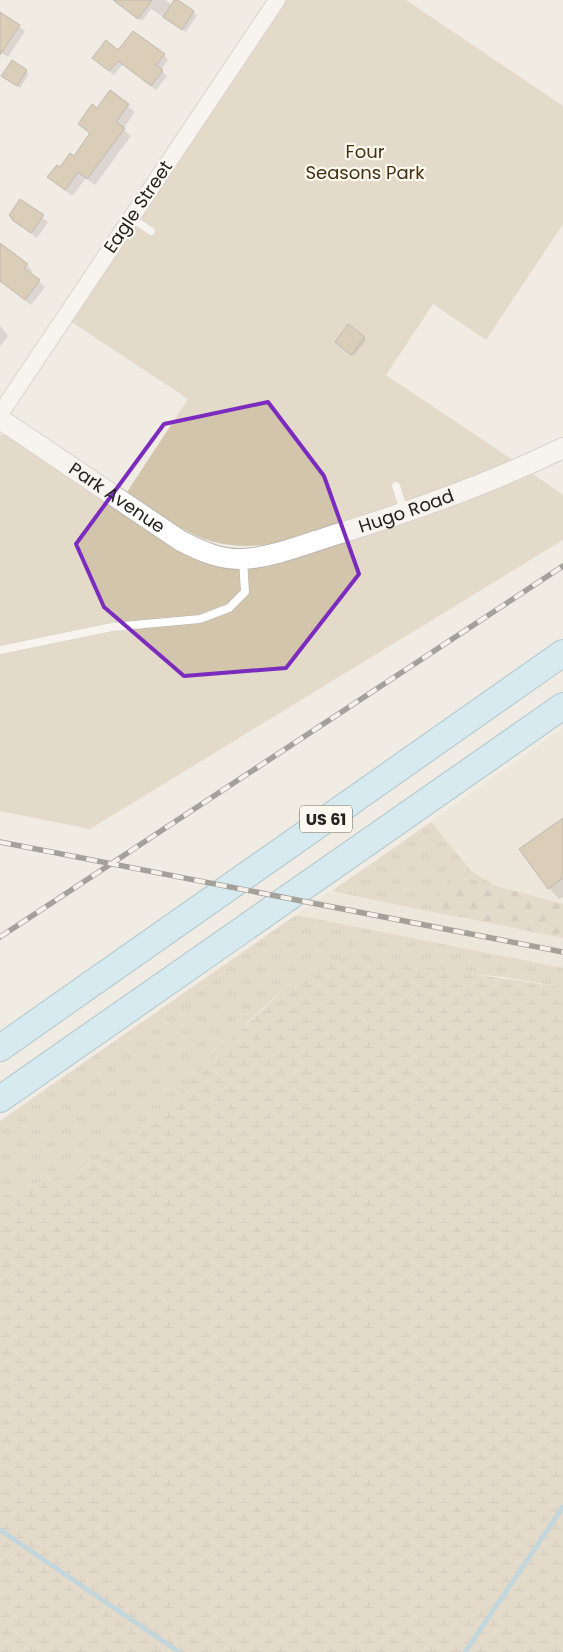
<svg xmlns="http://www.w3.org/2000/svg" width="563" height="1652" font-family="Poppins,sans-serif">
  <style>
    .built { fill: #e9e0d1 }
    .grass { fill: url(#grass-tufts) }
    .forest { fill: url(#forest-firs) }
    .wetland { fill: url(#wetland-marsh) }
    .park { fill: #d3c5ac }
    .shadow { fill: #0003 }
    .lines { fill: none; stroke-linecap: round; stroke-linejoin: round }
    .stream { stroke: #8dbdd0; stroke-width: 5 }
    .building { fill: #c0aa84; stroke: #827d76 }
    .service-casing { stroke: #bab5ad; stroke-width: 9 }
    .minor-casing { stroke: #bab5ad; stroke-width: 18 }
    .tertiary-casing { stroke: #bab5ad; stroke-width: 22 }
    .primary-casing { stroke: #629aad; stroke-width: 28 }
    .service { stroke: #fff; stroke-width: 8 }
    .minor { stroke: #fff; stroke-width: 16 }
    .tertiary { stroke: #fff; stroke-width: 20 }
    .primary { stroke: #b5e9fc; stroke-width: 26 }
    .rail-casing { stroke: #484542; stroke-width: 5.5 }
    .rail { stroke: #fef9f0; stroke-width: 4; stroke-dasharray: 11; stroke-linecap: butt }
    .marked { fill: none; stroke: #7b2cbf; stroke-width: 4; stroke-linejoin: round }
    .labels { text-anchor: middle; stroke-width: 4.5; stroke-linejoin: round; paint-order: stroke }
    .shield { fill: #fef9f0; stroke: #65625e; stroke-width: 1 }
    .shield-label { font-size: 16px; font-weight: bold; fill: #24221f }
    .park-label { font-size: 18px; fill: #413011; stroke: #fef9f0 }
    .street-label { font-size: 18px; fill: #24221f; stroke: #fef9f0 }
  </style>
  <defs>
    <pattern id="grass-tufts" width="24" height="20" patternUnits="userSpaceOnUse" patternTransform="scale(1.25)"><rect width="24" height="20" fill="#d3c5ac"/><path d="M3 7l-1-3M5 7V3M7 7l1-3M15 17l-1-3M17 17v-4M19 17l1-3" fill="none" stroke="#b5a994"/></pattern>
    <pattern id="forest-firs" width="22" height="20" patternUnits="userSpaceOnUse" patternTransform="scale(1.25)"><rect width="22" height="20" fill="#d3c5ac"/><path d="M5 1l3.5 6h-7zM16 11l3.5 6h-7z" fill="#b5a994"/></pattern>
    <pattern id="wetland-marsh" width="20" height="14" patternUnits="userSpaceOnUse" patternTransform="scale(1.25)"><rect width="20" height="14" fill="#d3c5ac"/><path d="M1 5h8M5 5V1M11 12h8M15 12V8" fill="none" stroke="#b5a994"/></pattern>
  </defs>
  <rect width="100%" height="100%" fill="#f0ebe3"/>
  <polygon class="built" points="563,728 563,972 290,919 391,850"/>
  <g class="grass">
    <polygon points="431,822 471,871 494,885 461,878 451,916 457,917 332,891"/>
    <polygon points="296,915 563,968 563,987 504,977 325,961 287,986 253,1017 137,1137 116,1154 93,1164 0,1197 0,1121"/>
  </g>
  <path class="forest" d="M454 878 478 881 563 904V938L446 914C431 903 439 885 454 878Z"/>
  <polygon class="wetland" points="354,957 563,987 563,1652 0,1652 0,1197 93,1164 116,1154 137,1137 226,1044 287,986 325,961"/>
  <g class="park">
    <path d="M286 0H406L563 106V224L486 340 433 304 386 375 513 460C465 480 416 498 367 515 321 531 273 552 223 544 188 538 156 512 127 492L188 399 70 321Z"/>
    <polygon points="0,435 6,435 176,549 205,563 232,568 373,533 533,474 563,495 563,540 90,829 0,811"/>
  </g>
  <g class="shadow">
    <polygon points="114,0 165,0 172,5 176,0 197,15 186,32 151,9 142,21"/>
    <polygon points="0,14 25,31 8,57 0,52"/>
    <polygon points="118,52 164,55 168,60 161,70 167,76 156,90 123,64 114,75 98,63"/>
    <polygon points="12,62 29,74 20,88 5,78"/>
    <polygon points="111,92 135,112 123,129 131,136 95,185 86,178 72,196 49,177 74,157 91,134 79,124 97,110"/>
    <polygon points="20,201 48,222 37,238 9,217"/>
    <polygon points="0,245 27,265 32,270 30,274 45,287 31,305 0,281"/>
    <polygon points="0,325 8,336 0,347"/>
    <polygon points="364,338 366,340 354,356 339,344"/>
    <polygon points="563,819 563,897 559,899 549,888"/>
  </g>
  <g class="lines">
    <g class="stream">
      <polyline points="0,1530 179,1652"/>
      <polyline points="465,1652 563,1507"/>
    </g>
  </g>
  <g class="building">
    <polygon points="113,0 152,0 138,19"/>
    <polygon points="174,0 178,0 194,11 182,30 163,17"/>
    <polygon points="0,12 20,25 0,55"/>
    <polygon points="133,31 165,54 156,65 163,70 151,86 118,61 109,71 92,58 106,40 118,50"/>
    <polygon points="12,60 27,70 17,86 1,76"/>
    <polygon points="110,90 129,104 116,122 125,128 87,179 78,172 65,190 47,177 57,165 60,167 70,153 74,156 90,133 78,124 92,104 97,108"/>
    <polygon points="20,199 44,215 31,233 12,220 13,218 9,215"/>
    <polygon points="0,243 28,264 24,268 40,280 25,300 0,281"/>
    <polygon points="348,324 365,337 351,355 335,342"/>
    <polygon points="563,818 563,878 548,889 519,849"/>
  </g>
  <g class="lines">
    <defs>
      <g id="service">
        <polyline points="131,218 151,231"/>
        <polyline points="396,486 404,511"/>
        <polyline points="0,650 112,627 200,619 229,608 245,592 243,560"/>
      </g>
      <polyline id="minor" points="0,414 277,0"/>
      <g id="tertiary">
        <path id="s1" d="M0 419 181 541C201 551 220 560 243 559 273 557 303 545 331 536 410 512 489 484 563 448"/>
      </g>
      <g id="primary">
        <polyline points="0,1048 563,653"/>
        <polyline points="0,1099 563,706"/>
      </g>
    </defs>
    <use href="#service" class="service-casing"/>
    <use href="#minor" class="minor-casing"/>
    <use href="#tertiary" class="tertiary-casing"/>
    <use href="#primary" class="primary-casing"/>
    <use href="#service" class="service"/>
    <use href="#minor" class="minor"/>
    <use href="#tertiary" class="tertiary"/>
    <use href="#primary" class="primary"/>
    <defs>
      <g id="rail">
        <polyline points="0,842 563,952"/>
        <polyline points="0,937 563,566"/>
      </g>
    </defs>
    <use href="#rail" class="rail-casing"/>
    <use href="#rail" class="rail"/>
  </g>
  <path d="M0 0H563V1652H0ZM268 402 324 476 359 574 286 668 184 676 104 607 76 544 164 424Z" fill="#f0ebe3" fill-opacity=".55" fill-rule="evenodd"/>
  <path class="marked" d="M268 402 324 476 359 574 286 668 184 676 104 607 76 544 164 424Z"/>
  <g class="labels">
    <rect class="shield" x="300" y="805.5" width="52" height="27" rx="4"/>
    <g class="shield-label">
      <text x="326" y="825">US 61</text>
    </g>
    <g class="park-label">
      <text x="365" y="158">Four<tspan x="365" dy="21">Seasons Park</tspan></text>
    </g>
    <g class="street-label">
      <text transform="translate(138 207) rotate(-56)" y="6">Eagle Street</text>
      <text dy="6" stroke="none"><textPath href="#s1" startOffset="141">Park Avenue</textPath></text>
      <text dy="6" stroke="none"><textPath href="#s1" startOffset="454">Hugo Road</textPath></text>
    </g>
  </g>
</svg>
